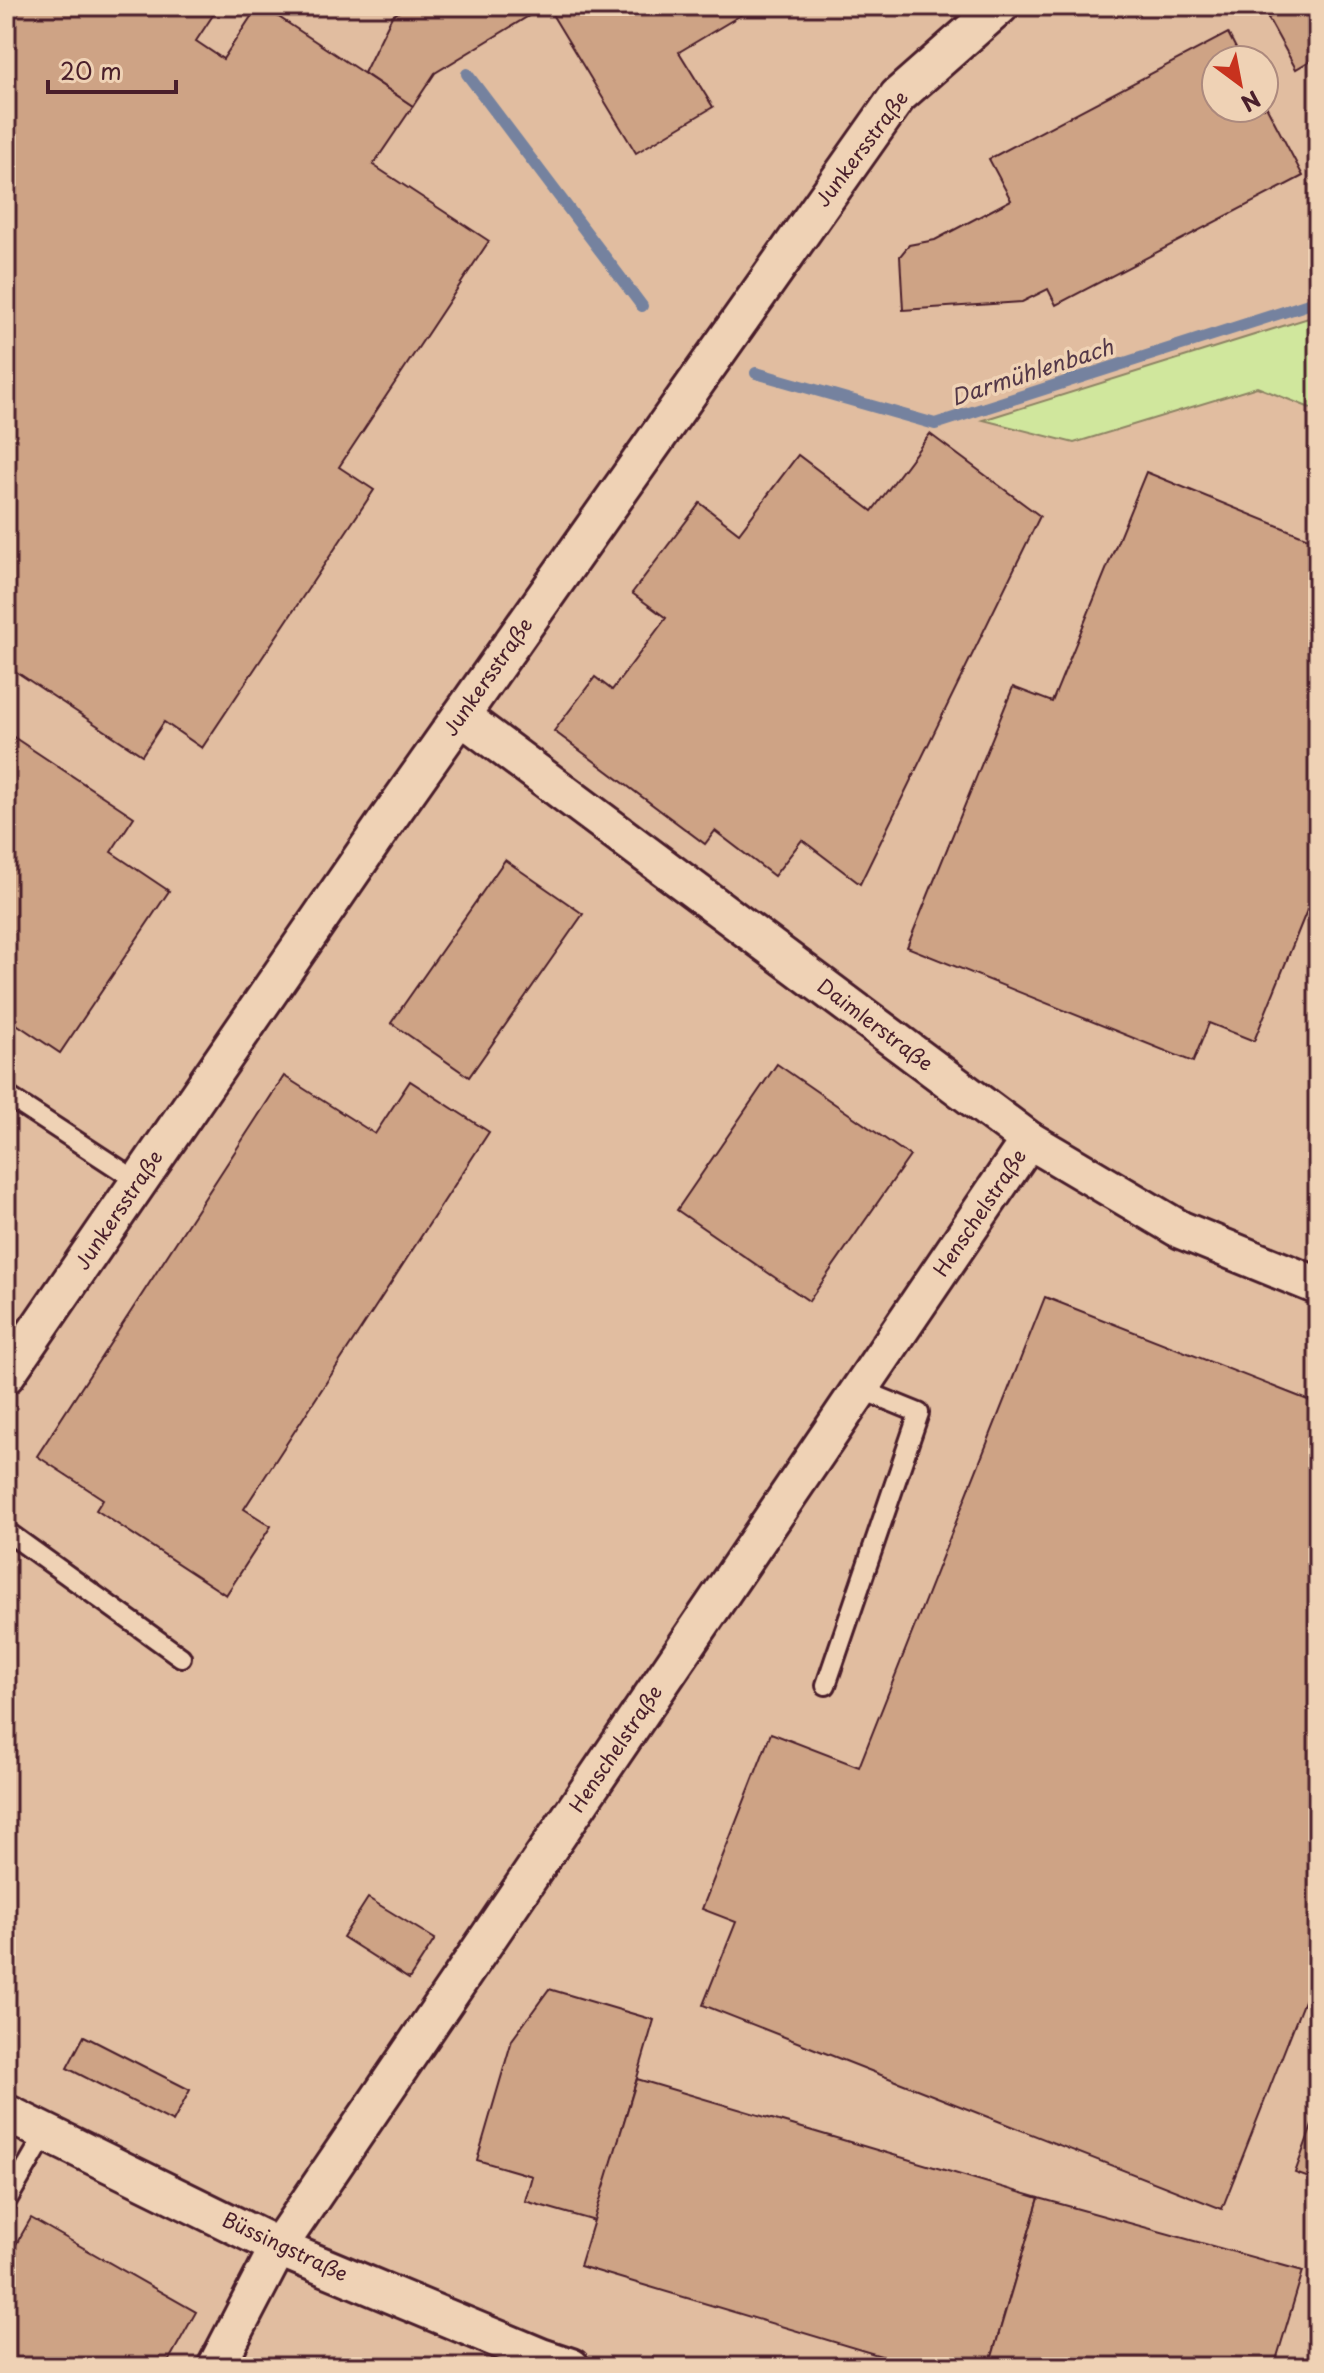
<svg xmlns="http://www.w3.org/2000/svg" width="1324" height="2373" font-family="'Playpen Sans',sans-serif">
  <style>
    .built { fill: #e1bda0; fill-rule: evenodd }
    .green { fill: #d0e79d; stroke: #8d8364; stroke-width: 2 }
    .lines { fill: none; stroke-linecap: round; stroke-linejoin: round }
    .stream { stroke: #74829f; stroke-width: 12 }
    .building { fill: #cea385; stroke: #4a1f2b; stroke-width: 2 }
    .lane-casing { stroke: #4a1f2b; stroke-width: 24 }
    .street-casing { stroke: #4a1f2b; stroke-width: 42 }
    .lane { stroke: #efd2b5; stroke-width: 18 }
    .street { stroke: #efd2b5; stroke-width: 36 }
    .labels { text-anchor: middle; stroke-width: 7; stroke-linejoin: round; paint-order: stroke }
    .street-label { font-size: 20px; fill: #4a1f2b; stroke: #efd2b5 }
    .water-label { font-size: 22px; font-style: italic; fill: #543848; stroke: #efd2b5 }
  </style>
  <rect width="100%" height="100%" fill="#edcdae"/>
  <filter id="ink" filterUnits="userSpaceOnUse"><feTurbulence type="fractalNoise" baseFrequency=".0125" numOctaves="2"/><feDisplacementMap in="SourceGraphic" scale="16" xChannelSelector="R" yChannelSelector="G"/><feConvolveMatrix kernelMatrix="1 2 1 2 8 2 1 2 1" color-interpolation-filters="sRGB"/></filter>
  <g filter="url(#ink)">
    <path class="built" d="M6 6H1318V2367H6ZM1216 60H1264V108H1216Z"/>
    <polygon class="green" points="1318,315 1318,411 1257,387 1074,443 983,420"/>
    <g class="lines">
      <g class="stream">
        <polyline points="467,74 642,306"/>
        <polyline points="756,373 935,424 1318,301"/>
      </g>
    </g>
    <g class="building">
      <polygon points="6,6 219,6 196,41 223,59 258,6 262,6 413,106 373,165 489,241 339,467 374,490 202,748 164,722 142,755 6,665"/>
      <polygon points="409,6 545,6 435,73 413,106 364,73 392,16"/>
      <polygon points="547,6 756,6 679,52 713,107 636,153"/>
      <polygon points="1289,6 1318,6 1318,56 1296,69 1268,18"/>
      <polygon points="1228,33 1242,60 1216,60 1216,108 1264,108 1264,102 1303,176 1056,305 1048,289 1022,302 903,310 900,256 909,245 935,240 1011,200 989,159"/>
      <polygon points="930,434 1040,516 860,884 802,840 774,876 715,831 705,844 554,731 595,677 612,690 666,618 632,593 700,503 739,533 798,455 872,511"/>
      <polygon points="1146,472 1318,542 1318,883 1254,1041 1209,1023 1193,1062 907,947 1013,687 1052,702"/>
      <polygon points="6,732 134,817 111,852 169,891 60,1053 6,1017"/>
      <polygon points="505,860 583,914 469,1077 391,1023"/>
      <polygon points="777,1064 910,1156 809,1301 677,1210"/>
      <polygon points="284,1076 375,1134 410,1081 489,1132 244,1509 271,1526 226,1595 96,1510 103,1499 37,1456"/>
      <polygon points="1045,1297 1318,1404 1318,1965 1222,2209 703,2005 736,1922 702,1909 771,1733 859,1767"/>
      <polygon points="368,1898 435,1939 409,1979 343,1937"/>
      <polygon points="549,1989 654,2020 595,2221 525,2201 532,2176 477,2160 512,2040"/>
      <polygon points="84,2036 190,2090 173,2122 67,2068"/>
      <polygon points="637,2079 1039,2198 989,2367 918,2367 580,2266"/>
      <polygon points="1318,2109 1318,2181 1295,2173"/>
      <polygon points="1039,2198 1303,2271 1274,2367 989,2367"/>
      <polygon points="31,2218 196,2312 165,2367 6,2367 6,2262"/>
    </g>
    <g class="lines">
      <defs>
        <g id="lane">
          <polyline points="6,1095 139,1182"/>
          <polyline points="6,1531 181,1657"/>
          <polyline points="826,1685 919,1413 860,1389"/>
          <polyline points="6,2202 46,2133"/>
        </g>
        <g id="street">
          <polyline points="461,716 1029,1140 1181,1230 1318,1286"/>
          <polyline points="6,1375 388,819 898,96 1000,6"/>
          <polyline points="6,2113 291,2253 541,2357 571,2367"/>
          <polyline points="216,2367 279,2246 1029,1140"/>
        </g>
      </defs>
      <use href="#lane" class="lane-casing"/>
      <use href="#street" class="street-casing"/>
      <use href="#lane" class="lane"/>
      <use href="#street" class="street"/>
    </g>
  </g>
  <g class="labels">
    <g class="street-label">
      <text transform="translate(862 149) rotate(-53)" y="7">Junkersstraße</text>
      <text transform="translate(488 677) rotate(-55)" y="7">Junkersstraße</text>
      <text transform="translate(875 1025) rotate(37)" y="7">Daimlerstraße</text>
      <text transform="translate(119 1210) rotate(-56)" y="7">Junkersstraße</text>
      <text transform="translate(980 1213) rotate(-56)" y="7">Henschelstraße</text>
      <text transform="translate(616 1749) rotate(-56)" y="7">Henschelstraße</text>
      <text transform="translate(285 2247) rotate(25)" y="7">Büssingstraße</text>
    </g>
    <g class="water-label">
      <text transform="translate(1032 372) rotate(-18)" y="8">Darmühlenbach</text>
    </g>
  </g>
  <rect width="1324" height="2373" fill="none" stroke="#efd2b5" stroke-width="32"/>
  <rect x="16" y="16" width="1292" height="2341" fill="none" stroke="#4a1f2b" stroke-width="3" filter="url(#ink)"/>
  <g transform="translate(1240 84) rotate(148)"><circle r="38" fill="#efd2b5" stroke="#ad8a7e" stroke-width="2"/>
  <path d="M0-6L14 30L0 20L-14 30Z" fill="#c8321e"/>
  <text y="-12" font-size="22" font-weight="bold" text-anchor="middle" fill="#4a1f2b">N</text>
  </g>
  <path d="M48 80v12h128v-12" fill="none" stroke="#4a1f2b" stroke-width="4"/>
  <text x="60" y="80" font-size="24" fill="#4a1f2b" stroke="#efd2b5" stroke-width="6" paint-order="stroke">20 m</text>
</svg>
